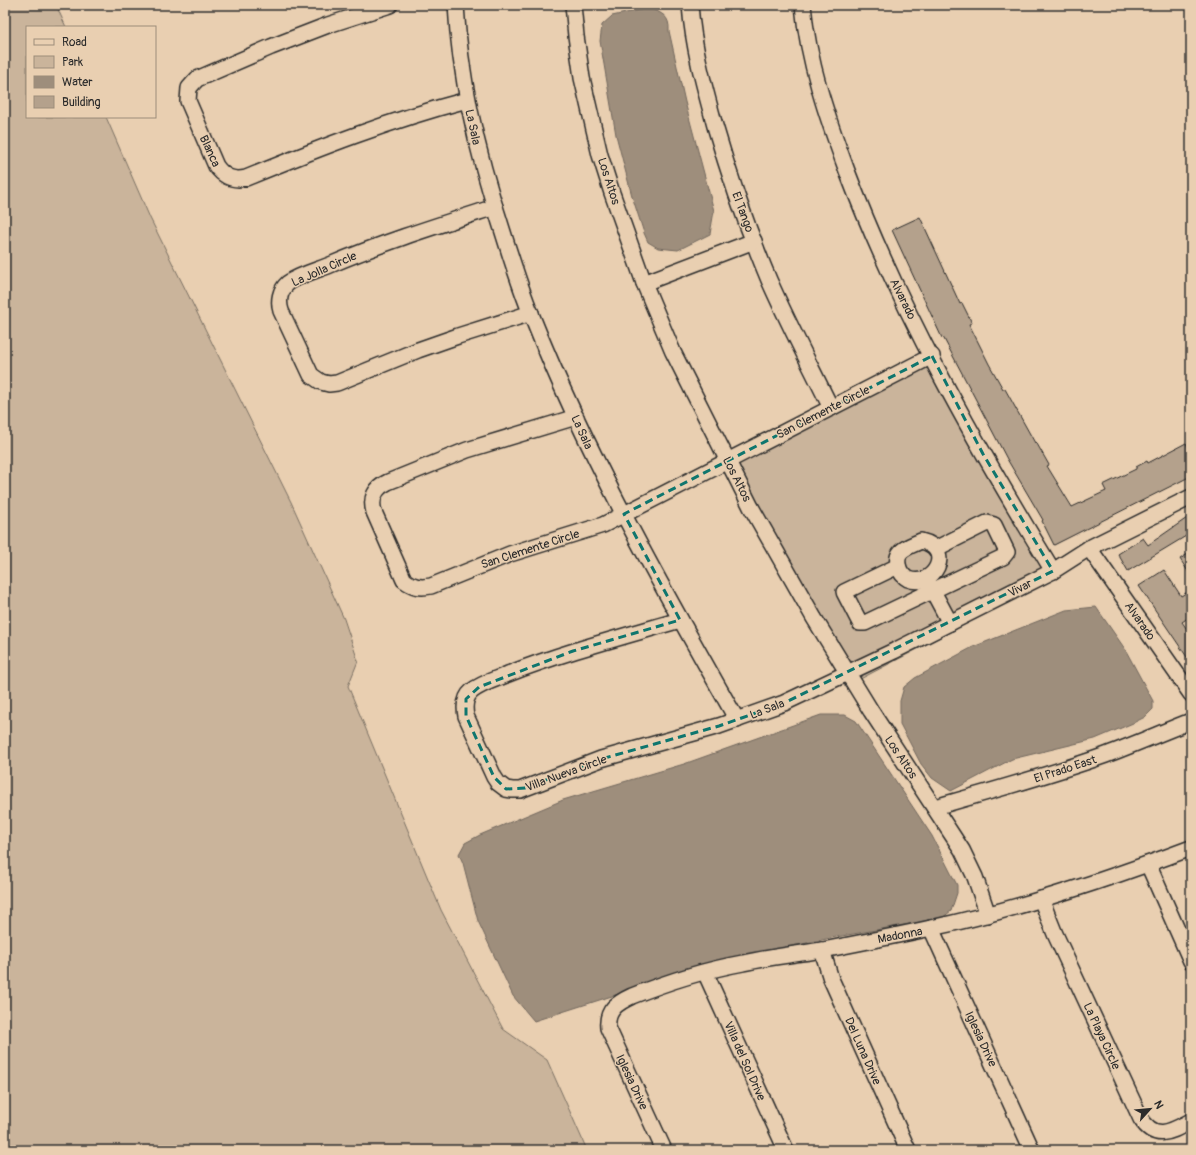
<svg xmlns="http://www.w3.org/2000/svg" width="1196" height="1155" font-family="Pangolin,sans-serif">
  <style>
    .green { fill: #cab49b; stroke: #7a7063 }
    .water { fill: #9e8e7c; stroke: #70665c }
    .building { fill: #b4a18c; stroke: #2b2b2b }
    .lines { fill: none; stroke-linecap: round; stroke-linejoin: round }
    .minor-casing { stroke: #2b2b2b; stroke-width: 18 }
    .minor { stroke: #e9cfb1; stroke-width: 15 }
    .marked { fill: none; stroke: #0f766e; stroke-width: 3; stroke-dasharray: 8 5; stroke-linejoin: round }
    .labels { text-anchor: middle; stroke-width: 3; stroke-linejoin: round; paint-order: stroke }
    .street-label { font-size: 12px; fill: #2b2b2b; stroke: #e9cfb1 }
  </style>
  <rect width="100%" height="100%" fill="#e9cfb1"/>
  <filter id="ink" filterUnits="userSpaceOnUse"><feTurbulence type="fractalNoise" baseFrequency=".025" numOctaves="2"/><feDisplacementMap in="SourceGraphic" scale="8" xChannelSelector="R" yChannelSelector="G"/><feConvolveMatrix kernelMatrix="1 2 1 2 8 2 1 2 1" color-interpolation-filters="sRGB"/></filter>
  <g filter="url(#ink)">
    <g class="green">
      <polygon points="5,5 56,5 66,27 27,27 27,117 106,117 150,218 291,502 344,619 358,661 348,686 441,910 503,1029 547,1060 587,1150 5,1150"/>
      <polygon points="933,352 1061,574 845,687 725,465"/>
    </g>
    <g class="water">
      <path d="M649 8C662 13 670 16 669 31L685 102 714 211 710 234 678 250 658 248 648 242 644 233 632 196 616 135 600 41 602 25 612 16Z"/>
      <polygon points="1096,607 1125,649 1153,701 1153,709 1145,717 1133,723 1095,739 1012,759 951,791 932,778 921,764 900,724 900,701 904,687 915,678 973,647 1066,610"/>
      <polygon points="821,715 845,715 856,721 932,836 957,885 957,893 951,911 932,926 915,923 836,937 724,960 534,1021 513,996 478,921 463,863 459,854 465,843 480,835 563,800 684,764"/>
    </g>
    <g class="building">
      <polygon points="920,217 960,304 962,303 972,323 969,324 989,364 1003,389 1005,389 1035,443 1036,442 1049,465 1047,466 1072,507 1106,491 1103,485 1136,469 1136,467 1147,461 1148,463 1186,443 1191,453 1191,476 1054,545 1042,521 1043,520 1007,459 943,337 942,338 892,230"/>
      <polygon points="1187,518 1191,524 1191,533 1128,571 1118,554 1143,538 1148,545"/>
      <polygon points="1191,552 1191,576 1180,559"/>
      <polygon points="1164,570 1181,596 1191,590 1191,616 1182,622 1191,635 1191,663 1139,586"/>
    </g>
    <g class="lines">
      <defs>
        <g id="minor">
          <path d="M390 5 328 25 271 47 197 79 189 88 188 101 216 166C224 177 233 181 246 178 319 148 391 120 467 100"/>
          <path d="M456 5C460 82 478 156 502 229 511 258 520 287 531 314 587 455 662 588 737 720"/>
          <polyline points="573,5 576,36 582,78 600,155 612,193 644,283 673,352 751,507 814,618 871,711 962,850 975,877 988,915"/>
          <path d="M690 5C693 46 704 86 715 126 730 178 748 230 769 280 788 323 810 365 831 408"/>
          <path d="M803 5C808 62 827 117 847 171 900 311 975 443 1053 571"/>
          <path d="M495 207C439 225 384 242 330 265 318 270 299 275 288 283 280 290 278 301 281 311L311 375 321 382 329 384 337 383 418 350 458 336 531 313"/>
          <polyline points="644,283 754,241"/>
          <path d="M576 417 467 450 388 482C375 488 370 498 374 512L404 580C413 587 420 588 431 586L510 554 603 525 932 356"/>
          <path d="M921 541C956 549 933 589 908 579 904 577 900 572 899 568 893 550 908 547 921 541Z"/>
          <polyline points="1089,548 1191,694"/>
          <polyline points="898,566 844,592 860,623 865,623 1003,557 1007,552 994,525 987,523 937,548"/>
          <polyline points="928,582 950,623"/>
          <path d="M680 620C622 637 564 652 508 674 497 679 482 683 472 691 465 697 464 706 466 716L494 777 498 783 506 789 512 790H520L601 759 719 726 784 703 894 651 1053 571 1089 548 1191 497"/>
          <path d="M935 807C992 791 1050 775 1106 755 1135 744 1163 732 1191 721"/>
          <polyline points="1148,864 1191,961"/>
          <path d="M1041 899 1055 934 1141 1119C1156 1142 1172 1131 1191 1121"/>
          <polyline points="931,928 1032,1150"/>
          <polyline points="822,950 831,979 908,1150"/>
          <polyline points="705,972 786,1150"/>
          <path d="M664 1150 608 1028C606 1010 617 1003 632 996 667 982 705 970 743 963 770 957 797 954 823 950 859 943 895 936 931 928 1020 909 1106 880 1191 848"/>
        </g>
      </defs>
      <use href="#minor" class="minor-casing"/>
      <use href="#minor" class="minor"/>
    </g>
  </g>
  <path class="marked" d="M932 356 983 454 1053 571 784 703 719 726 601 759 525 788 506 789 494 777 466 716V699L479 687 573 651 680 620 624 514Z"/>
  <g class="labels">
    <g class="street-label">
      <text transform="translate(473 127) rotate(78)" y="4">La Sala</text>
      <text transform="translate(210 151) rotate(65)" y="4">Blanca</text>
      <text transform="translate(609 181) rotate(72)" y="4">Los Altos</text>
      <text transform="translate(743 212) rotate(70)" y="4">El Tango</text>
      <text transform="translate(324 269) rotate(-24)" y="4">La Jolla Circle</text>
      <text transform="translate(903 299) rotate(64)" y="4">Alvarado</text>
      <text transform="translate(823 412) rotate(-27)" y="4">San Clemente Circle</text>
      <text transform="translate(582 432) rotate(66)" y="4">La Sala</text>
      <text transform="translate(737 479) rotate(63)" y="4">Los Altos</text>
      <text transform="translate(530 549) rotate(-18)" y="4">San Clemente Circle</text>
      <text transform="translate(1020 588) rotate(-27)" y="4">Vivar</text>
      <text transform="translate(1140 621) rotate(55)" y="4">Alvarado</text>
      <text transform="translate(767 709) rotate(-21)" y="4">La Sala</text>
      <text transform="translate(901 757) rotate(56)" y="4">Los Altos</text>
      <text transform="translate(1065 769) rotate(-18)" y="4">El Prado East</text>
      <text transform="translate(566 773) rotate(-20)" y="4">Villa Nueva Circle</text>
      <text transform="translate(900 935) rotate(-11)" y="4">Madonna</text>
      <text transform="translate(1102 1036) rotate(65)" y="4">La Playa Circle</text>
      <text transform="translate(981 1039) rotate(65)" y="4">Iglesia Drive</text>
      <text transform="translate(863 1051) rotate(66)" y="4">Del Luna Drive</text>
      <text transform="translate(745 1061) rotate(66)" y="4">Villa del Sol Drive</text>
      <text transform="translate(632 1082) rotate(65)" y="4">Iglesia Drive</text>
    </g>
  </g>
  <rect width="1196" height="1155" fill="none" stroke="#e9cfb1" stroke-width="20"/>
  <rect x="10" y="10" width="1176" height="1135" fill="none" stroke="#2b2b2b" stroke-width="1.5" filter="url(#ink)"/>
  <rect x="26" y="26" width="130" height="92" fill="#e9cfb1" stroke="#9d8d7b"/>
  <rect x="34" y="39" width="20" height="6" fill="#e9cfb1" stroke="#9d8d7b"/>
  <text x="62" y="46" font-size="12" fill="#2b2b2b">Road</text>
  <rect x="34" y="56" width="20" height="12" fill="#cab49b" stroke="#9d8d7b"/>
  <text x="62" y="66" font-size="12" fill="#2b2b2b">Park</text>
  <rect x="34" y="76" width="20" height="12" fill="#9e8e7c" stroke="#9d8d7b"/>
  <text x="62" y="86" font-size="12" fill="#2b2b2b">Water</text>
  <rect x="34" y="96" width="20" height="12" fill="#b4a18c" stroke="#9d8d7b"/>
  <text x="62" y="106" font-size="12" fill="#2b2b2b">Building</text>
  <g transform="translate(1150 1109) rotate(63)" stroke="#e9cfb1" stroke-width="3" paint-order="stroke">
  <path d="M0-3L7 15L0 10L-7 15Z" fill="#2b2b2b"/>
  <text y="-6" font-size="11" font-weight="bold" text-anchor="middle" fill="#2b2b2b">N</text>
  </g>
</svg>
